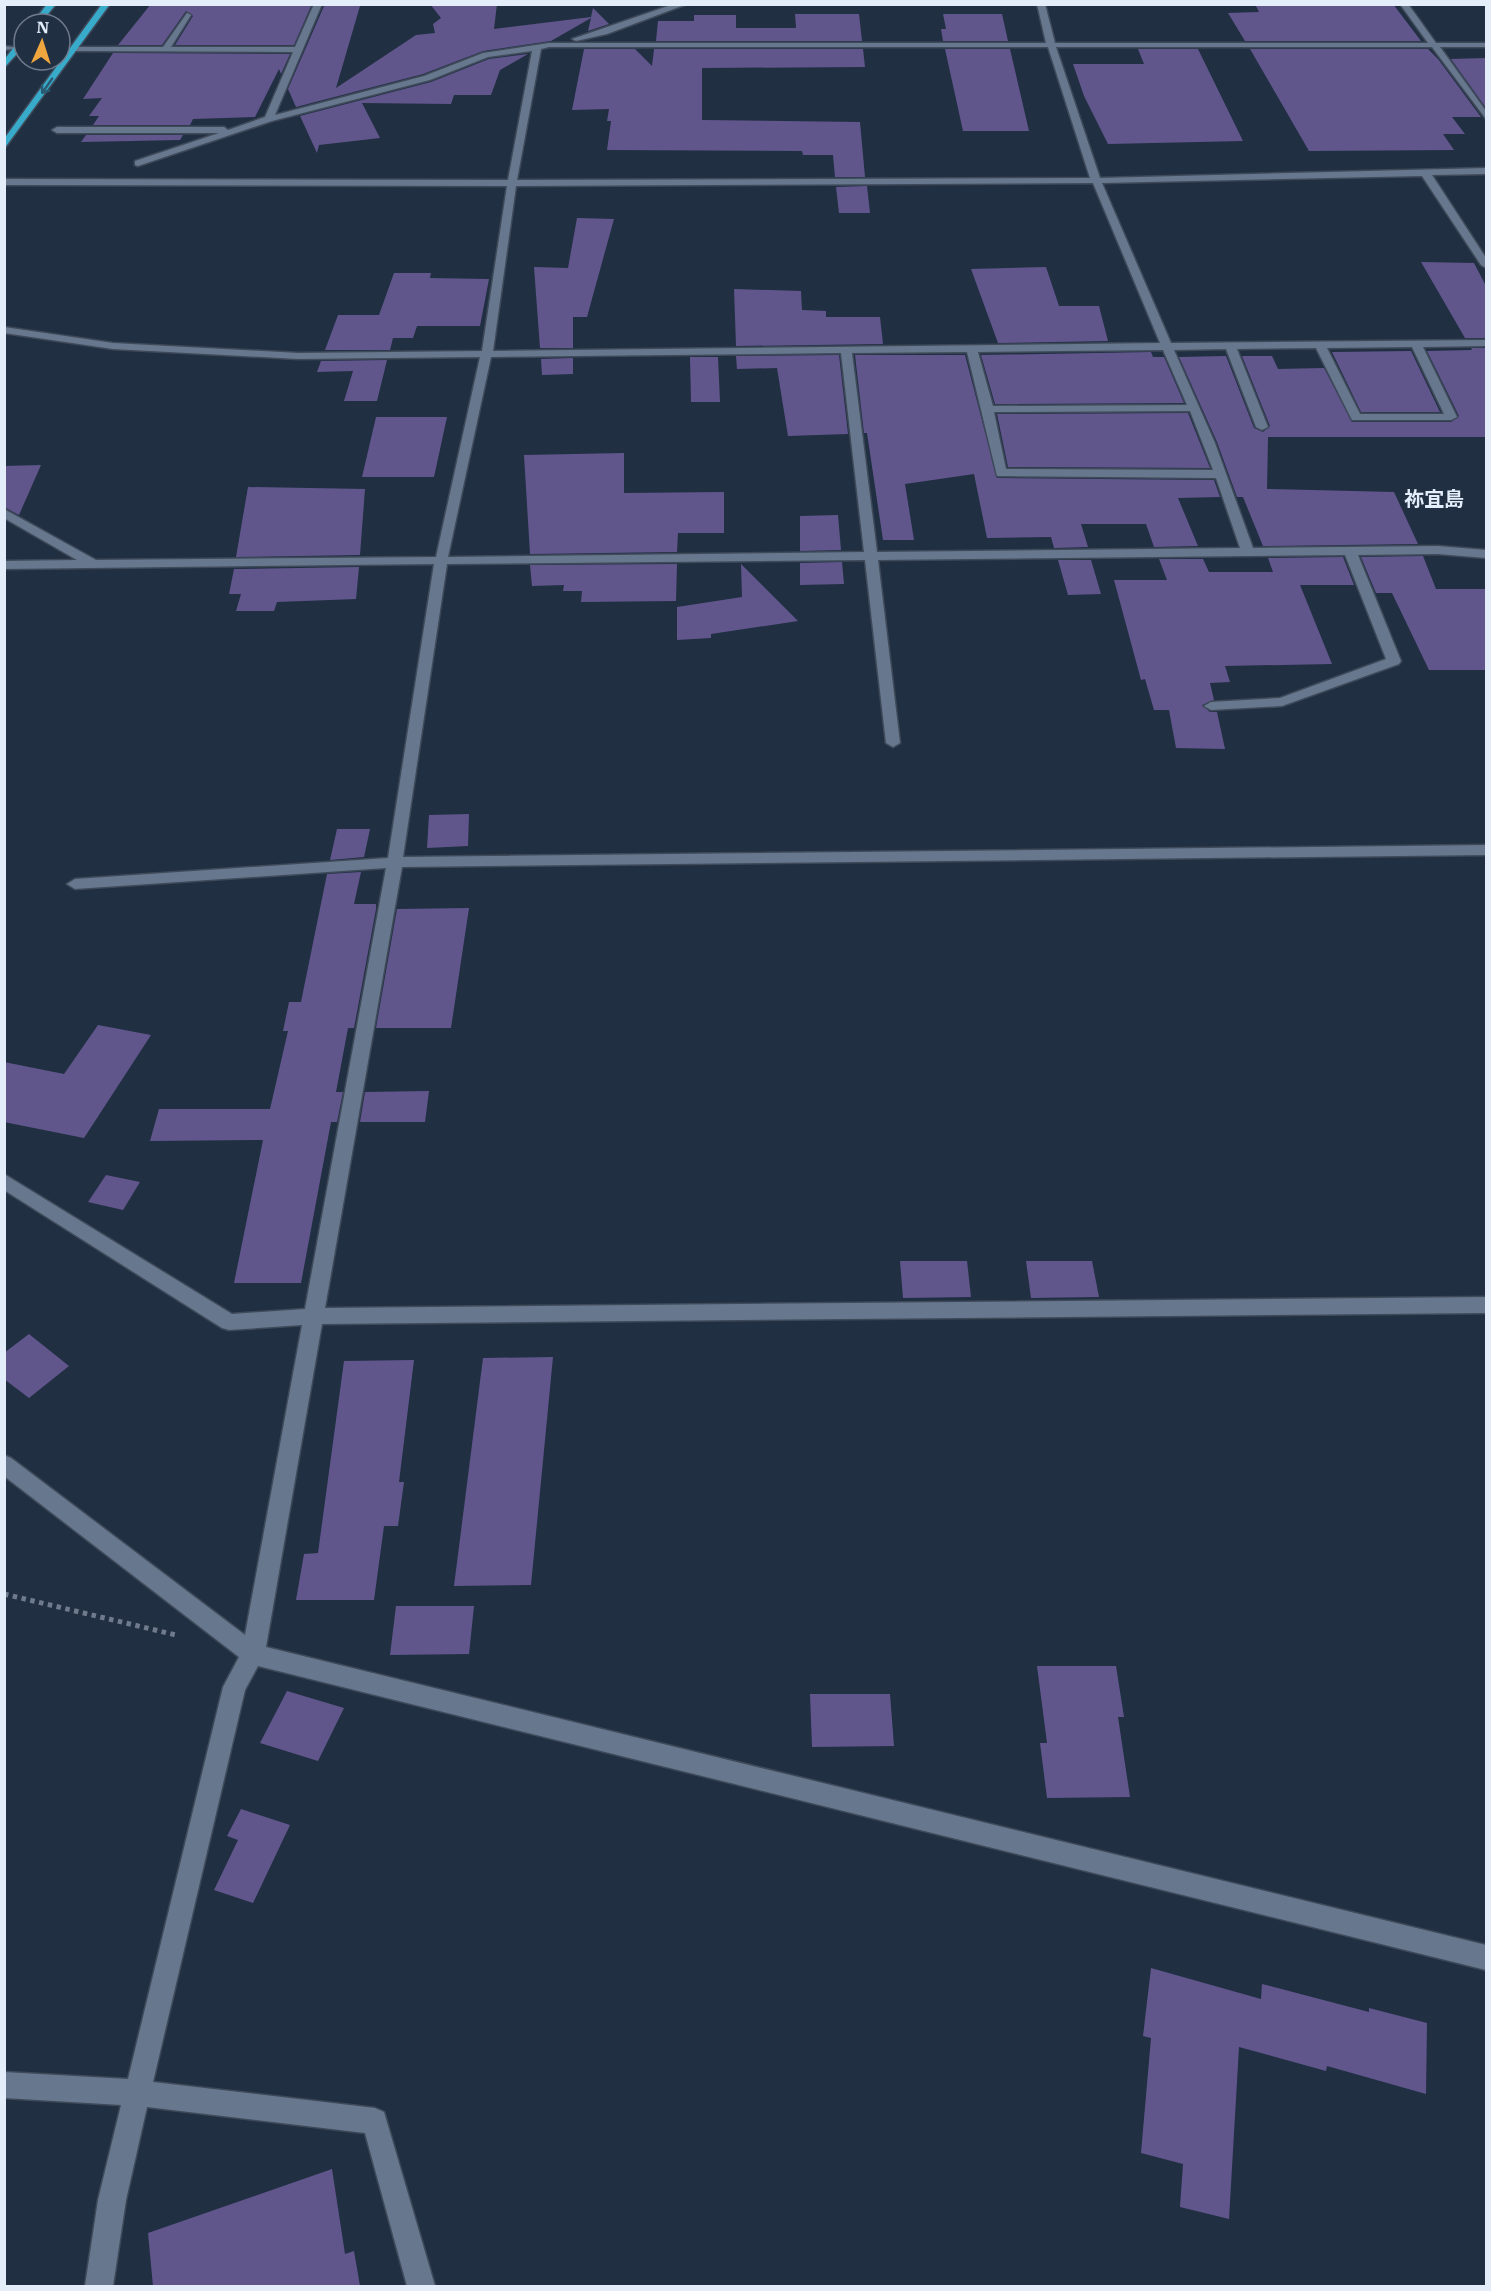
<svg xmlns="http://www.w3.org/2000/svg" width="1491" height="2291" font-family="'IBM Plex Serif','Noto Sans JP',serif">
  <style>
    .building { fill: #60568c }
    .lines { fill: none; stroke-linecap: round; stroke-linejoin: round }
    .minor-casing { stroke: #3e4a5a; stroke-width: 3 }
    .highway-casing { stroke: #3e4a5a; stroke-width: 3 }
    .path { stroke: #6f7b8c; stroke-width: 5; stroke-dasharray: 4.5 4.5; stroke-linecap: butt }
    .minor { fill: #67778d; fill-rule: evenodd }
    .highway { fill: #38aaca; fill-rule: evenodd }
    .oneway { stroke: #295a72 }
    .labels { text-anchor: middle; stroke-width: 6; stroke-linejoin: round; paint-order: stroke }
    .far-quarter-label { font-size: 20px; font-weight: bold; fill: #e4edfa; stroke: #212f42 }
  </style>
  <rect width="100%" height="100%" fill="#212f42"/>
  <g class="building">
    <polygon points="151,4 305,4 311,6 294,45 175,45 193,16 186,11 162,45 118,45"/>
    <polygon points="430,4 497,4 494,29 591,17 593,8 609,24 588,31 591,18 551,41 483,51 423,74 296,107 288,89 324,6 360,6 336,88 416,35 435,33 433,24 441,18"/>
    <polygon points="1255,4 1393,4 1421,41 1245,41 1228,13 1259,12"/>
    <polygon points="795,14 859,14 862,41 656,41 658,21 694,21 694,15 736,15 736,28 796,28"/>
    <polygon points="943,14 1002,14 1008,41 943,41 941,29 946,29"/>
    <polygon points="584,49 635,49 652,66 654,49 863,49 865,67 702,68 702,120 860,122 865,177 835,177 833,155 803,155 802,151 607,150 611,121 607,121 609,109 572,110"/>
    <polygon points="945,49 1010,49 1029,131 963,131"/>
    <polygon points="1138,49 1198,49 1243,141 1108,144 1084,96 1073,64 1144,64"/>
    <polygon points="1250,49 1428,49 1438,59 1481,117 1452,117 1465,134 1443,134 1454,150 1309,151"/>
    <polygon points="113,53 290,54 281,74 279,69 255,117 193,119 190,125 93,125 99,116 89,116 102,98 83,99"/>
    <polygon points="528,54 500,70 491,95 454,95 451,104 362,103 380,138 319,145 317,153 300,116 431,82 489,59"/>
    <polygon points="1486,58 1486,108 1451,59"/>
    <polygon points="86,135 183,135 180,140 81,142"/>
    <polygon points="867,186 870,213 839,213 836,187"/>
    <polygon points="577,218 614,219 587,317 573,317 573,348 540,348 534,267 568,268"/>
    <polygon points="1421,262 1474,263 1486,286 1486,338 1465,338"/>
    <polygon points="1046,267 1059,306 1099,306 1108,341 998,343 971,269"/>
    <polygon points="394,273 431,273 430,278 489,279 480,326 417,326 413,338 393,338 390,350 325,350 338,315 379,315"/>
    <polygon points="734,289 801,291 802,310 826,311 826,317 880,317 883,344 736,346"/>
    <polygon points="1471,348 1486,348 1486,437 1268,437 1267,489 1394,492 1418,544 1263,546 1243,497 1237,497 1217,442 1179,357 1226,356 1254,428 1263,432 1270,426 1242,356 1272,356 1278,369 1324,368 1352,422 1451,422 1459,416 1427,351 1472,350"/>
    <polygon points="1411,351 1440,412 1361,412 1332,352"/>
    <polygon points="1151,352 1153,357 1164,357 1184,403 995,404 981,355"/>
    <polygon points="839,355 848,434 788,436 777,368 737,369 736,356"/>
    <polygon points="855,355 965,355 997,478 1214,480 1220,497 1178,498 1198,546 1154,547 1146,524 1081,524 1088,547 1054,548 1051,537 987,538 974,474 905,484 914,540 883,540 867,433 864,433"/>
    <polygon points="690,357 718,357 720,402 691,402"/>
    <polygon points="573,358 573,374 542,375 541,359"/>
    <polygon points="387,360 377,401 344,401 353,371 317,372 321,361"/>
    <polygon points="1188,413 1210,468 1008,467 997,414"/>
    <polygon points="376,417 447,417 434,477 362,477"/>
    <polygon points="624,453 624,493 724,492 724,533 678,533 677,552 530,554 524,455"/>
    <polygon points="41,465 19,515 4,507 4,466"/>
    <polygon points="248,487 365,489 360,555 236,557"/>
    <polygon points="838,515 841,550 800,551 800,516"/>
    <polygon points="1423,556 1436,589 1486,589 1486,670 1429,670 1392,593 1376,593 1361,557"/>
    <polygon points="1343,557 1354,585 1300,585 1332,664 1225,666 1230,682 1210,683 1214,700 1202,705 1210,712 1217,712 1225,749 1176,748 1169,710 1154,710 1145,679 1141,680 1114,580 1167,580 1159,559 1203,559 1209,572 1273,572 1268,558"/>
    <polygon points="1058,560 1091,560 1101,594 1068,595"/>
    <polygon points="842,562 844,584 800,585 800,563"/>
    <polygon points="677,564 676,601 581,602 582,591 563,591 564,585 532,586 530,565"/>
    <polygon points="741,564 798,621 711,634 711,638 677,640 677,607 742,597"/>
    <polygon points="359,567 356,599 277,602 274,611 236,611 241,594 229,594 234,569"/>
    <polygon points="469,814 468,846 427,848 429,815"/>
    <polygon points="337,829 370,829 364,857 330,860"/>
    <polygon points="361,872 354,904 376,904 376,909 354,1028 348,1028 336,1092 343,1092 337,1122 331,1122 301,1283 234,1283 263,1140 150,1141 159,1109 270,1109 288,1031 283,1031 289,1002 301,1002 327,874"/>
    <polygon points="469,908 451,1028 376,1028 397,909"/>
    <polygon points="98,1025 151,1035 84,1138 4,1122 4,1062 64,1074"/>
    <polygon points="429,1091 425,1122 360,1122 365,1092"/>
    <polygon points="106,1175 140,1182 123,1210 88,1202"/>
    <polygon points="900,1261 967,1261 971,1297 903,1298"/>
    <polygon points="1026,1261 1092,1261 1099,1297 1031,1298"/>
    <polygon points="29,1334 69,1366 29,1398 4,1379 4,1353"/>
    <polygon points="553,1357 531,1585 454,1586 483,1358"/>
    <polygon points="414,1360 399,1482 404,1482 398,1526 384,1526 374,1600 296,1600 304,1554 318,1553 344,1361"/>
    <polygon points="396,1606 474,1606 469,1654 390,1655"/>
    <polygon points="1037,1666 1116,1666 1124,1717 1118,1717 1130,1797 1047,1798 1040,1743 1047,1743"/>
    <polygon points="287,1691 344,1708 318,1761 260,1743"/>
    <polygon points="810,1694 890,1694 894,1746 812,1747"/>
    <polygon points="241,1809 290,1825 253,1903 214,1890 238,1840 227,1836"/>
    <polygon points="1151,1968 1261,1999 1262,1984 1369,2012 1369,2008 1427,2023 1426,2094 1327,2066 1326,2071 1239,2047 1229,2219 1180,2207 1183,2164 1141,2153 1151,2038 1143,2036"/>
    <polygon points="332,2169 345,2254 354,2251 360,2286 153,2286 148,2233"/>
  </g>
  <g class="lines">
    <defs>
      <g id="minor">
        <path d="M314 4H322L275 115 424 76 483 53 549 43H1046L1037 4H1045L1055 43H1428L1400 4H1408L1436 43H1486V47H1440L1486 111V119L1432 47H1056L1100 178 1486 168V174L1432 175 1486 258V268L1481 265 1422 176 1102 183 1171 343 1486 340V346L1423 347 1457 417 1451 420H1352L1316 348 1237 349 1268 427 1262 430 1256 427 1226 349 1174 350 1215 443 1253 548 1438 546 1486 550V558L1438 554 1358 555 1401 661 1399 664 1282 706 1211 710 1204 706 1211 702 1280 698 1386 659 1345 555 878 560 900 743 893 747 886 743 865 560 447 564 403 857 1486 845V855L402 867 325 1308 1486 1297V1313L322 1324 266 1647 1486 1945V1970L258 1666 245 1690 153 2082 375 2108 384 2112 435 2286H407L365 2133 147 2107 126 2200 113 2286H85L98 2200 121 2105 4 2098V2072L128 2079 223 1687 239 1657 4 1476V1455L11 1458 245 1635 302 1325 229 1330 222 1328 4 1190V1174L232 1314 305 1309 386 868 75 889 67 884 75 879 388 858 434 564 4 569V561L77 560 4 518V509L96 560 436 557 480 357 298 359 113 349 4 333V327L113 343 298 353 482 351 507 186 4 185V179L508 180 532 51 488 57 430 80 272 121 138 166 135 165V161L219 133H57L52 130 57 127H224L228 130 265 117 293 52 74 51 70 49 74 47H163L187 13 191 15 171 47H295ZM549 47H1048L1090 178 517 180 541 49ZM1093 183 1160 343 493 351 516 186ZM1412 347 1444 414H1360L1327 348ZM1163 350 1187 405 993 406 978 352ZM967 352 997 476 1216 478 1240 548 877 552 852 353ZM841 353 864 552 448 557 491 357ZM1190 411 1213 470 1006 469 994 412Z"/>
        <polygon points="674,4 687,4 607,34 576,41 572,39"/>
        <polygon points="4,46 22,48 4,50"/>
      </g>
      <g id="highway">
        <polygon points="47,4 56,4 40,24 32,24"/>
        <polygon points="102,4 110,4 4,149 4,139"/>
        <polygon points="21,38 24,38 24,46 4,68 4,60"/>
      </g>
    </defs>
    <use href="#minor" class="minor-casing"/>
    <use href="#highway" class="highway-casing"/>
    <polyline class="path" points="4,1594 176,1635"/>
    <use href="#minor" class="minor"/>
    <use href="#highway" class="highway"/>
  </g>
  <defs><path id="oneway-shaft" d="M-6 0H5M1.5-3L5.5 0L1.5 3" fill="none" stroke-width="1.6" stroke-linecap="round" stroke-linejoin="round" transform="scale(1.5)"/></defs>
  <use class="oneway" href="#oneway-shaft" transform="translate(47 86) rotate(125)"/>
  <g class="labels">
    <g class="far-quarter-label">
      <text x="1434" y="506">祢宜島</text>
    </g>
  </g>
  <rect width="1491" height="2291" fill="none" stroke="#e4edfa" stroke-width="12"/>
  <g transform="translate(42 42) rotate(3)"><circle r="28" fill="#212f42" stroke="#6f7b8c" stroke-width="1.5"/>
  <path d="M0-4.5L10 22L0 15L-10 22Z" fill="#f0a63f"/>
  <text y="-9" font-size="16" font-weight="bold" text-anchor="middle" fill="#e4edfa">N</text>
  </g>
</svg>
